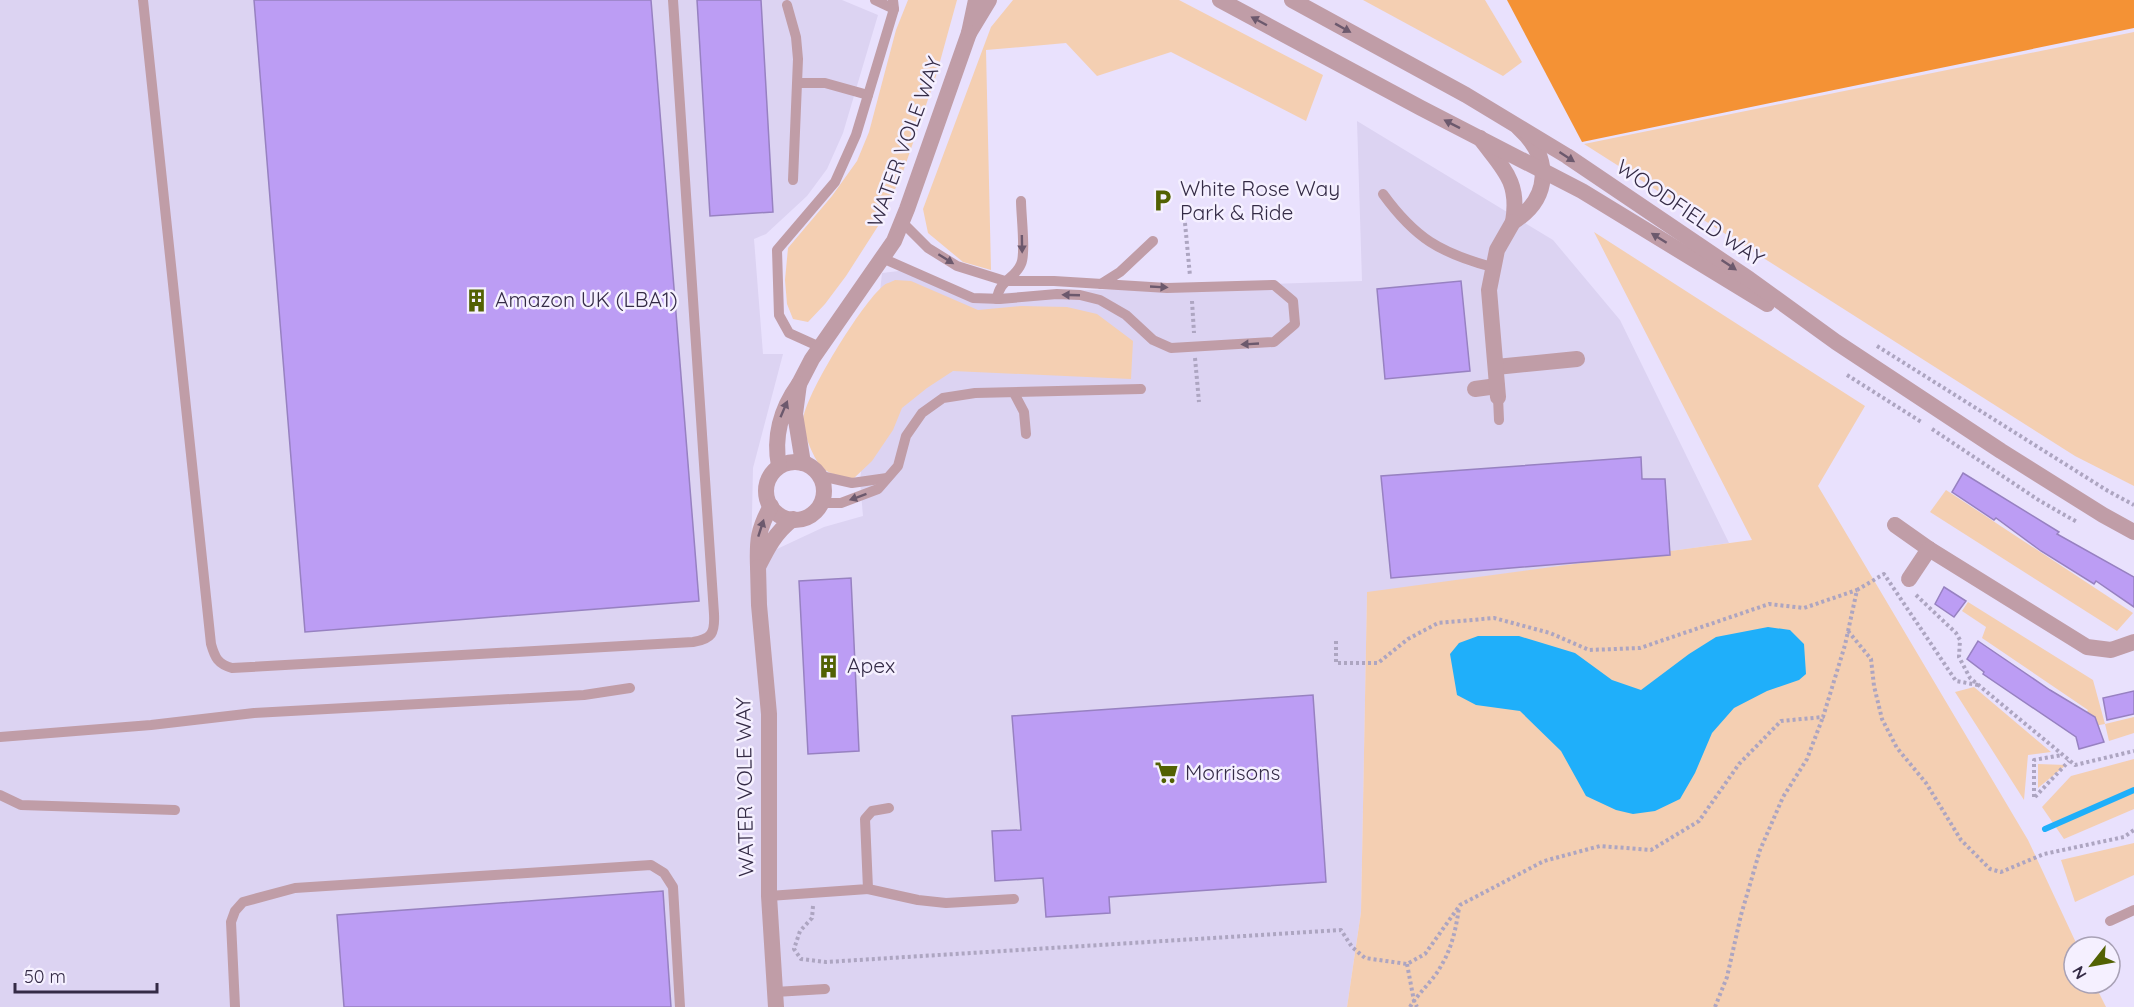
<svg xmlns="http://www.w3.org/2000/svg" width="2134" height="1007" font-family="Quicksand,sans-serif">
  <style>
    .built { fill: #dcd3f2 }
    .green { fill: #f4cfb2 }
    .forest { fill: #f49235 }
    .water { fill: #1faffa }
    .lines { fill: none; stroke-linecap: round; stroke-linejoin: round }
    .stream { stroke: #1faffa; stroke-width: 6 }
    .building { fill: #bc9df4; stroke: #9781c1; stroke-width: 1.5 }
    .path { stroke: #ada5c1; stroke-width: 4; stroke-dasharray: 3 3; stroke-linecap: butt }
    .service { stroke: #c09da7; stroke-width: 10 }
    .minor { stroke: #c09da7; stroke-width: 16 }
    .tertiary { stroke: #c09da7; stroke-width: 16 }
    .oneway { fill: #6c596d }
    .labels { text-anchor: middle; stroke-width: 5; stroke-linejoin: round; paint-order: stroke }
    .street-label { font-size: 21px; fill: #342b46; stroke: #f5f0ff }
    .poi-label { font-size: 21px; fill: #342b46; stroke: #f5f0ff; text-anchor: start }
  </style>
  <rect width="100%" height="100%" fill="#e9e1fd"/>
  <polygon class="built" points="0,0 842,0 878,15 843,133 827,169 807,196 766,234 754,239 763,354 783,354 753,468 751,561 824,527 863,516 860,481 882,273 916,269 969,294 1362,281 1357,121 1553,240 1620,320 1729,543 1367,593 1361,912 1347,1007 0,1007"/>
  <g class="green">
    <polygon points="908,0 957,0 936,76 904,169 880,223 846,276 825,304 808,322 793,319 787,304 785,280 788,248 832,196 857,161 869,132 896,30"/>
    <polygon points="1013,0 1179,0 1323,75 1306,121 1171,52 1097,76 1066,43 986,50 991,270 963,262 928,233 923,209 991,27"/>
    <polygon points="1363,0 1485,0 1522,62 1503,76"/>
    <polygon points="2134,32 2134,486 2075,456 1584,144"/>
    <polygon points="1594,232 1865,406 1818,486 2028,840 2078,947 2074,947 2074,983 2094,983 2106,1007 1347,1007 1361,912 1367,592 1752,540"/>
    <path d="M895 280 911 281 978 310 1021 306 1067 307 1097 314 1133 341 1131 379 953 371 927 388 902 408 893 430 872 461 852 480C844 477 829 474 822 468 815 461 802 431 803 421 804 396 863 302 883 286 886 283 892 282 895 280Z"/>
    <polygon points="1946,490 2133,613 2117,631 1930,512"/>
    <polygon points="1968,602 2093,680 2105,724 2134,717 2134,733 2109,741 2105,724 2078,729 2088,710 1982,638 1986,627 1962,611"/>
    <polygon points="1974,687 2051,752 2028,755 2024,800 1955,692"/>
    <polygon points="2134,759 2134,809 2064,839 2042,807 2071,776"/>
    <polygon points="2038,764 2066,765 2038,788"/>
    <polygon points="2134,843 2134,875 2075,902 2061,860"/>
  </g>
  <polygon class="forest" points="1507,0 2134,0 2134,28 1582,142"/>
  <polygon class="water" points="1768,627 1790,630 1804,644 1806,674 1799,680 1767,691 1734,708 1712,733 1695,773 1680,799 1655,811 1633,814 1616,810 1586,796 1561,751 1520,711 1476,705 1457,695 1450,654 1459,643 1478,636 1519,636 1575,653 1612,680 1641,690 1689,654 1716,637"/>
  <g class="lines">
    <polyline class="stream" points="2045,829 2134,790"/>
  </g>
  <g class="building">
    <polygon points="254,0 651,0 699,601 305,632"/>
    <polygon points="697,0 761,0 773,212 710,216"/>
    <polygon points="1461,281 1470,371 1385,379 1377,289"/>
    <polygon points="1641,457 1642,479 1665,479 1670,555 1391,578 1381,476"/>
    <polygon points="1963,473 2059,532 2057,534 2134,577 2134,607 2096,581 2094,584 2041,551 1996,518 1994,520 1952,492"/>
    <polygon points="851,578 859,751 808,754 799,581"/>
    <polygon points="1944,587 1966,601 1954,617 1935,604"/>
    <polygon points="1978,641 2050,690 2095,717 2104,742 2079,749 2076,737 1983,674 1984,672 1967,659"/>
    <polygon points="2134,691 2134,714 2107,720 2103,698"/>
    <polygon points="1313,695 1326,882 1109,897 1110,913 1046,917 1043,878 995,881 992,831 1021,830 1012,716"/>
    <polygon points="663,891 671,1007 344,1007 337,915"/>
  </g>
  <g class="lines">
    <g class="path">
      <polyline points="1185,223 1190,276"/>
      <polyline points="1192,301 1194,333"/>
      <polyline points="1877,346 2108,491 2134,505"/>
      <polyline points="1195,358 1199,402"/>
      <polyline points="1847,375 1923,423"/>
      <polyline points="1932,429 2040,501 2077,522"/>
      <polyline points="1916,595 1956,633 1960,640 1959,657 1970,678 2075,765 2134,751"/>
      <polyline points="1848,631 1871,659 1874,686 1882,719 1897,748 1926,783 1961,840 1990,869 2001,872 2044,854 2124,837 2134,830"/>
      <polyline points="1336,641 1336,663 1378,663 1408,639 1438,623 1494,618 1550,633 1589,650 1640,648 1769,604 1804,608 1857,590"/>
      <polyline points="2034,797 2034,760 2062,755"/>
      <polyline points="2035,797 2069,761"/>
      <polyline points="813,906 812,918 800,931 794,949 801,959 826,962 1341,930 1352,947 1365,958 1407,964 1425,954 1460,905 1544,861 1600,846 1651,850 1699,821 1739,764 1781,721 1823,717 1845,645 1857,590 1884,574 1956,681 1978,685"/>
      <polyline points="1407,964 1414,1001 1417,1007"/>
      <path d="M1410 1007C1419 992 1433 981 1441 966 1452 948 1456 928 1459 908"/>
      <polyline points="1715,1007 1727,977 1741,915 1760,850 1783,797 1807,759 1823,717"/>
    </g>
    <g class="service">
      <path d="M143 0 211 644C215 658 218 664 232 668L693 642C712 639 715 633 714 614L673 0"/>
      <polyline points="875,0 894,9 893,0"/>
      <polyline points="787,5 796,37 798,59 793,180"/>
      <polyline points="798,83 825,83 868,95"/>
      <path d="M1383 194C1415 238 1440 253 1492 267"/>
      <polyline points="882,258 973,298 1000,299 1057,294 1080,295 1100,300 1126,315 1153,340 1171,348 1274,342 1295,324 1293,301 1274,285 1167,288 1054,281 1005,281 957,266 928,248 902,222"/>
      <polyline points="1101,284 1120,272 1153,241"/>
      <path d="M997 299C999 280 1015 279 1021 264 1026 254 1021 214 1021 201"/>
      <polyline points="820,347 789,333 779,315 777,250 835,182 856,135 894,9"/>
      <polyline points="1014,393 1024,412 1026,434"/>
      <polyline points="1498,397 1499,420"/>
      <polyline points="821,476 852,483 887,478"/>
      <polyline points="821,503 841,503 878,489 898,466 906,436 922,413 943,398 975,393 1141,389"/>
      <polyline points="0,737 151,725 254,713 584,695 630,688"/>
      <polyline points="0,795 21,805 175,810"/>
      <polyline points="868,889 918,900 946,903 1014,899"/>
      <polyline points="769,896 868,889 865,819 872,811 889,808"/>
      <polyline points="2110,921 2134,910"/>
      <polyline points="775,992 825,989"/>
      <polyline points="235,1007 231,922 235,911 243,902 295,888 651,865 664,873 673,887 680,1007"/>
    </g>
    <g class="minor">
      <polyline points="976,0 969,33 989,0"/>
      <path d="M1480 138C1503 169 1520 181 1513 222 1551 198 1552 158 1519 128"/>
      <polyline points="1496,367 1577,359"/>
      <polyline points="799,384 812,359 894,241 907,209 969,33"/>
      <polyline points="1475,389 1497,386"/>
      <polyline points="1498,397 1489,290 1497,250 1513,222"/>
      <circle cx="795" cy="491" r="29"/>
      <path d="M779 466C773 435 781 409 799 384L795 414 803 463"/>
      <path d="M771 506C758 529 757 541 758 567 768 547 775 533 793 519"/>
      <polyline points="1895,525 1929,549 2087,647 2111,650 2134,642"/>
      <polyline points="758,567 759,605 769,714 769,896 776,1007"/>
      <polyline points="1909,579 1929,549"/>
    </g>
    <g class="tertiary">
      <polyline points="1220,0 1421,108 1582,191 1767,304"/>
      <polyline points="1292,0 1466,95 1567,156 1749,279 1836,342 2001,451 2103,515 2134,532"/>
    </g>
  </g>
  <defs><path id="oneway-solid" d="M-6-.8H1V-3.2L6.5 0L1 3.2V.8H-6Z" transform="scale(1.5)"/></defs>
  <g class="oneway">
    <use href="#oneway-solid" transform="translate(1259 21) rotate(-152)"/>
    <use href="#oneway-solid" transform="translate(1343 28) rotate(29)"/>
    <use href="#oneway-solid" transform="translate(1452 124) rotate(-153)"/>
    <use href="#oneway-solid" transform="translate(1567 157) rotate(33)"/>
    <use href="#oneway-solid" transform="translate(1659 238) rotate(-148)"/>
    <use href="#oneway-solid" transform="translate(1022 244) rotate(89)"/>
    <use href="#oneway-solid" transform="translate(946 259) rotate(32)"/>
    <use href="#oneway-solid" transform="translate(1729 265) rotate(34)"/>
    <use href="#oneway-solid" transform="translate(1159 287) rotate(3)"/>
    <use href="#oneway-solid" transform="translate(1071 295) rotate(-178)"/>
    <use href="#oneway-solid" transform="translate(1250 344) rotate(177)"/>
    <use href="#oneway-solid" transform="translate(784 409) rotate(-67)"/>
    <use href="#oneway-solid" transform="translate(858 497) rotate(160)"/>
    <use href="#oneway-solid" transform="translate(761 528) rotate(-72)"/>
  </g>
  <defs>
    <symbol id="parking-bare" viewBox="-9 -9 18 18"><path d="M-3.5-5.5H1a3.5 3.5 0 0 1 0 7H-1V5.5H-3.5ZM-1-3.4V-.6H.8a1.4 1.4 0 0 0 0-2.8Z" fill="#526103" stroke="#f5f0ff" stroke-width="2.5" paint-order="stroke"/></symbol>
    <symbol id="building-bare" viewBox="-9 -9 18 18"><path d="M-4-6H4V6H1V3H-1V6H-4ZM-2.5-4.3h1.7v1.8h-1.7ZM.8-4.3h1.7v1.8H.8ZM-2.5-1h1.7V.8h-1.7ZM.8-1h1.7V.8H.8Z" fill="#526103" stroke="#f5f0ff" stroke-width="2.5" paint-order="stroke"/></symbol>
    <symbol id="supermarket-bare" viewBox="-9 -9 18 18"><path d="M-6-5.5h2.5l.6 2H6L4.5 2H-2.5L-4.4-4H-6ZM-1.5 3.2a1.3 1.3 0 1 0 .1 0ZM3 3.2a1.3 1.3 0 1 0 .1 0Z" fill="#526103" stroke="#f5f0ff" stroke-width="2.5" paint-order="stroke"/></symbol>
  </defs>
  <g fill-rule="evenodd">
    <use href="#parking-bare" x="1146" y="184" width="33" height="33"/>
    <use href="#building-bare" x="460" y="284" width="33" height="33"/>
    <use href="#building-bare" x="812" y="650" width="33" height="33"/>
    <use href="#supermarket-bare" x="1150" y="756" width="33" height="33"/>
  </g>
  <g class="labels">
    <g class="street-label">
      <text transform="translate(905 142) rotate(-70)" y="7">WATER VOLE WAY</text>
      <text transform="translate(1690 213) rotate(34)" y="7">WOODFIELD WAY</text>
      <text transform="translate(745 787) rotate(-91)" y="7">WATER VOLE WAY</text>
    </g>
    <g class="poi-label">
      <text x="1180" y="196">White Rose Way<tspan x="1180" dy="24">Park &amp; Ride</tspan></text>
      <text x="495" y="307">Amazon UK (LBA1)</text>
      <text x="847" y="673">Apex</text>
      <text x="1185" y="780">Morrisons</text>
    </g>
  </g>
  <g transform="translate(2092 965) rotate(239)"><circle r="28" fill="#f5f0ff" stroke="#a8a1b5" stroke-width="1.5"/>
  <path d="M0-4.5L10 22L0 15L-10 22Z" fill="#526103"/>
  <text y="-9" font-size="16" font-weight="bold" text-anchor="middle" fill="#342b46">N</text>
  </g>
  <path d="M15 983v9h142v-9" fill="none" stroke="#342b46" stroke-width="3"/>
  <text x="24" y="983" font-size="18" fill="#342b46" stroke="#f5f0ff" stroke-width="4.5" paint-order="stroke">50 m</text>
</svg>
